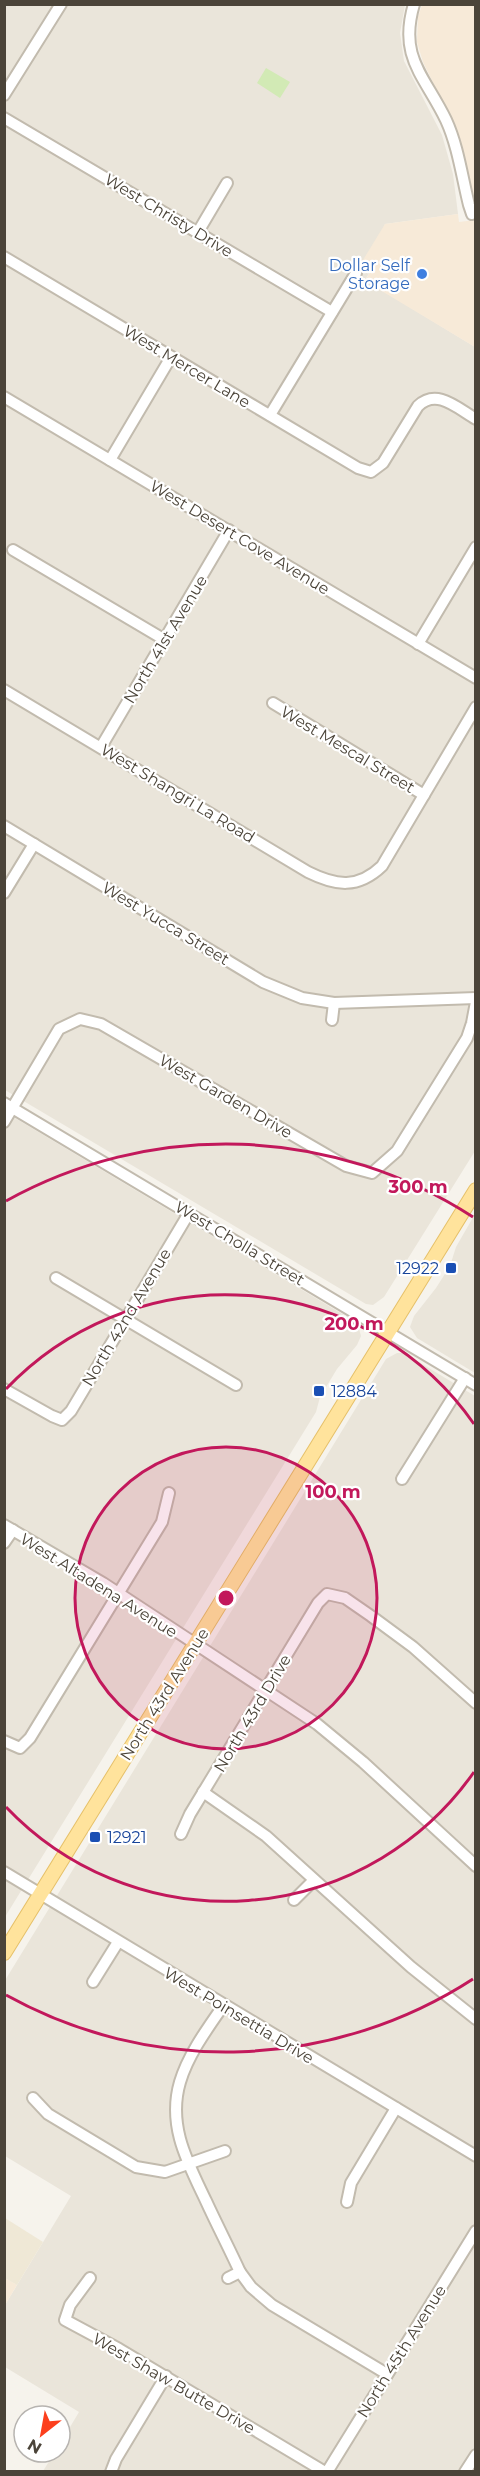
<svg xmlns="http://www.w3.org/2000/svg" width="480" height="2476" font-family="Montserrat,sans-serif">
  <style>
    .residential { fill: #eae5da }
    .commercial { fill: #f7ead8 }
    .education { fill: #efe8d6 }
    .green { fill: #d2eab5 }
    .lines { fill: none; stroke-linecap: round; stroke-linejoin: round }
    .minor-casing { stroke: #c2bbae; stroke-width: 14 }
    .major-casing { stroke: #e6c16a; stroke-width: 16 }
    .minor { stroke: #fff; stroke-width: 10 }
    .major { stroke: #ffe39c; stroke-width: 14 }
    .ring { fill: none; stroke: #c2185b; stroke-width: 3 }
    .shop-dot { fill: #3f7fe0; stroke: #fff; stroke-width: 2 }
    .transit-dot { fill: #1a4fb4; stroke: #fff; stroke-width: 2 }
    .labels { text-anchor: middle; stroke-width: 4.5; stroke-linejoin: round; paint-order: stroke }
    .street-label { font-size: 16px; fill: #4b4439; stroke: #fff }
    .shop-label { font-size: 16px; fill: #366cbe; stroke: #fff; text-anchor: end }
    .transit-label { font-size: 16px; fill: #164399; stroke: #fff; text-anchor: start }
    .centre { fill: #c2185b; stroke: #fff; stroke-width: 3 }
    .ring-label { font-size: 18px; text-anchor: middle; font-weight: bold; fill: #c2185b; stroke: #fff; stroke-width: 4.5; stroke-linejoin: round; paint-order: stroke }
  </style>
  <rect width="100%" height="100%" fill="#f6f3ec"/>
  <g class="residential">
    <polygon points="5,5 405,5 400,33 404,61 442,135 453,174 458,214 385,224 373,267 365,280 475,347 475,1151 384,1297 373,1305 366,1304 5,1090"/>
    <polygon points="5,1112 354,1321 358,1325 361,1336 357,1345 337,1369 320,1397 316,1412 5,1917"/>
    <polygon points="475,1214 475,1373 417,1338 410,1327 414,1316 436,1288 450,1266 456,1247"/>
    <polygon points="397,1353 404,1353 475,1396 475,2471 43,2471 55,2452 60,2452 60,2444 79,2412 5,2367 5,2305 71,2196 5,2156 4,1982 386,1359"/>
  </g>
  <g class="commercial">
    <polygon points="422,5 475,5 475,199 470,192 460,138 423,62 417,42 418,17"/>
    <polygon points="458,214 459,222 475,220 475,347 365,281 373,267 363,260 385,224"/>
    <polygon points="5,2278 17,2285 5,2305"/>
  </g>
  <polygon class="education" points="5,2218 43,2242 17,2285 5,2278"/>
  <polygon class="green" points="266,68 290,82 280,98 257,83"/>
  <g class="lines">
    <defs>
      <g id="minor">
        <path d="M414 4C398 58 425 76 446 120 458 146 462 177 469 205L472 214 476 213"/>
        <polyline points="4,95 61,4"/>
        <polyline points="4,118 332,312"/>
        <polyline points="198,232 227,183"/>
        <path d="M4 257 358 468 371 472 383 463 418 406C437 388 457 408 476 419"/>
        <polyline points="4,397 476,678"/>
        <polyline points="270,415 356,273"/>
        <polyline points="110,460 171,357"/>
        <polyline points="13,550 165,640"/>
        <polyline points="418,644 476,547"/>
        <path d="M4 690 308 872C336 886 358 889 382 866L476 707"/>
        <polyline points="273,703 424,795"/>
        <polyline points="101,747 229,530"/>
        <polyline points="4,826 263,982 302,998 334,1003 476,998"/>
        <polyline points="4,893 34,844"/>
        <polyline points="332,1020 334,1003"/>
        <polyline points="4,1103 476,1385"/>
        <polyline points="4,1122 59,1029 80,1019 101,1024 346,1166 372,1173 397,1151 467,1038 472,1023 476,1002"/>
        <polyline points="56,1278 236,1385"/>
        <polyline points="4,1389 52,1416 62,1420 71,1411 189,1213"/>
        <polyline points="402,1479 465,1378"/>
        <polyline points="4,1525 103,1583 317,1724 363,1762 476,1866"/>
        <polyline points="4,1543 13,1530"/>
        <polyline points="4,1741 20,1748 30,1738 162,1522 169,1493"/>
        <polyline points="203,1792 266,1836 411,1967 476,2019"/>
        <polyline points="181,1834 190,1814 318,1603 327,1594 345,1598 371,1616 413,1647 476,1703"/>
        <polyline points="4,1872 476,2156"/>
        <polyline points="294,1900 314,1880"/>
        <polyline points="93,1982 118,1942"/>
        <path d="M223 2006C207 2029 188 2055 180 2082 167 2126 188 2163 206 2201 217 2225 229 2248 240 2272L251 2287 272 2305 387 2374"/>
        <polyline points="33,2098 48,2114 136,2167 165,2172 225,2151"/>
        <polyline points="347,2202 351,2183 396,2108"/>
        <polyline points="90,2278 70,2305 65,2320 119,2349 325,2472"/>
        <polyline points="228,2278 240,2272"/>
        <polyline points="111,2472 116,2459 166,2376"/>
        <polyline points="327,2472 476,2231"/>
        <polyline points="465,2472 476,2455"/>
      </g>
      <polyline id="major" points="4,1953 476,1190"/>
    </defs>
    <use href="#minor" class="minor-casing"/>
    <use href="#major" class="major-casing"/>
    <use href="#minor" class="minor"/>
    <use href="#major" class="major"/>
  </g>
  <circle cx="226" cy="1598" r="151" fill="#c2185b" fill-opacity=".12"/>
  <g class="ring">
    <circle cx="226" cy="1598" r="151"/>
    <path d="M474 1772A303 303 0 0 1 6 1807M6 1389A303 303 0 0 1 474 1424"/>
    <path d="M473 1979A454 454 0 0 1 6 1995M6 1201A454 454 0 0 1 473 1217"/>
  </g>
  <circle class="shop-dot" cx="422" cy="274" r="6"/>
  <g class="transit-dot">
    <rect x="445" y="1262" width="12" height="12" rx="3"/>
    <rect x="313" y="1385" width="12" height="12" rx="3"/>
    <rect x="89" y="1831" width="12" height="12" rx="3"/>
  </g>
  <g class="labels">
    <g class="street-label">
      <text transform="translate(169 215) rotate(31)" y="6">West Christy Drive</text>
      <text transform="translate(187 366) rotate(31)" y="6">West Mercer Lane</text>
      <text transform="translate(240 537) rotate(31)" y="6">West Desert Cove Avenue</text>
      <text transform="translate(165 639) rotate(-59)" y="6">North 41st Avenue</text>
      <text transform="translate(348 749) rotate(31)" y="6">West Mescal Street</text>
      <text transform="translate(178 793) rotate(31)" y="6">West Shangri La Road</text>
      <text transform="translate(166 923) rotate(31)" y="6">West Yucca Street</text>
      <text transform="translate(226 1096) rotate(30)" y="6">West Garden Drive</text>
      <text transform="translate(240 1243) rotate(31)" y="6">West Cholla Street</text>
      <text transform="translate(126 1317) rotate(-59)" y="6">North 42nd Avenue</text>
      <text transform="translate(99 1585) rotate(32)" y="6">West Altadena Avenue</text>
      <text transform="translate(164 1694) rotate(-58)" y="6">North 43rd Avenue</text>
      <text transform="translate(252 1713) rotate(-59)" y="6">North 43rd Drive</text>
      <text transform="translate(239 2015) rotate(31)" y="6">West Poinsettia Drive</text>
      <text transform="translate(401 2351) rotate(-58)" y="6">North 45th Avenue</text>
      <text transform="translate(174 2383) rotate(30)" y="6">West Shaw Butte Drive</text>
    </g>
    <g class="shop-label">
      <text x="410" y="271">Dollar Self<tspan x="410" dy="18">Storage</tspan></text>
    </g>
    <g class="transit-label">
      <text x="439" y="1274" text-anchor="end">12922</text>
      <text x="331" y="1397">12884</text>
      <text x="107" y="1843">12921</text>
    </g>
  </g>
  <circle cx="226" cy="1598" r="9" class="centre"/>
  <g class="ring-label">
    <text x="418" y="1193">300 m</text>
    <text x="354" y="1330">200 m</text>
    <text x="333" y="1498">100 m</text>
  </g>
  <rect width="480" height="2476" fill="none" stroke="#4b4439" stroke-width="12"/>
  <g transform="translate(42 2434) rotate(211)"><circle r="28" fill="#ffffff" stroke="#b7b4b0" stroke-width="1.5"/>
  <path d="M0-4.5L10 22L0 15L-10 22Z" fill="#fc3f1d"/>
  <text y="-9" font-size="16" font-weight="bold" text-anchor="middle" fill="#4b4439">N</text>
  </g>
</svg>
